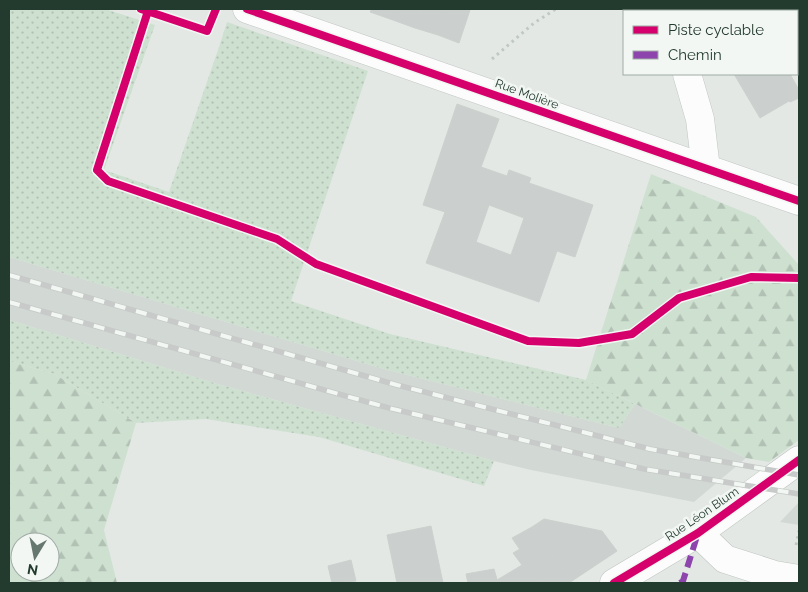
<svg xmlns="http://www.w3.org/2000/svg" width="808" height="592" font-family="Raleway,sans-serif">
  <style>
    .built { fill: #d2d9d4 }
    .grass { fill: url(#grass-dots) }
    .forest { fill: url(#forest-firs); fill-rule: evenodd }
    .building { fill: #cbcfcd; stroke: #ccd1ce; fill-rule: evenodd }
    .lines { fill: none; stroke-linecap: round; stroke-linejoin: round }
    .minor-casing { stroke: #c0c5c2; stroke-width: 29 }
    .path { stroke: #c0c8c3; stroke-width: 3; stroke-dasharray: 2.5 4; stroke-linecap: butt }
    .minor { stroke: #fbfcfb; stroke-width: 28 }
    .rail-casing { stroke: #c7cac8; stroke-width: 5.5 }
    .rail { stroke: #f2f7f3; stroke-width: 4; stroke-dasharray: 11; stroke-linecap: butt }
    .quiet { stroke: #8e44ad; stroke-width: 6; stroke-dasharray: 12 6; stroke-linecap: butt }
    .cycleway-casing { stroke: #f2f7f3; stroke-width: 11 }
    .cycleway { stroke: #d6006c; stroke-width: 8 }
    .labels { text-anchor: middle; stroke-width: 5; stroke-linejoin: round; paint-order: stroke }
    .street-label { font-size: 12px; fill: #233a2f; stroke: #f2f7f3 }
  </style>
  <defs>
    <pattern id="grass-dots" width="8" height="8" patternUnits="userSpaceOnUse" patternTransform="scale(1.25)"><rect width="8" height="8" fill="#cee0d0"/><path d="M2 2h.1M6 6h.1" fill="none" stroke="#b1c1b3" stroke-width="1.8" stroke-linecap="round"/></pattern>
    <pattern id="forest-firs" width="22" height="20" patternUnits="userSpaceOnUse" patternTransform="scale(1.25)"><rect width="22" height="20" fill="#cee0d0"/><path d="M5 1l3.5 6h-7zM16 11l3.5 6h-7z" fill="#b1c1b3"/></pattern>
  </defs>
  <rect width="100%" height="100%" fill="#e3e8e5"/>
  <g class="built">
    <polygon points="9,257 384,369 619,428 635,404 746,458 694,502 531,470 494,461 214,383 9,320"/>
    <polygon points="799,502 799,525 780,522"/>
  </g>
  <g class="grass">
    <polygon points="9,9 105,9 155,25 104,170 169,192 219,47 227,22 368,71 291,301 390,334 586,380 635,404 619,428 384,369 9,257"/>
    <polygon points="9,320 214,383 494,461 484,486 319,437 206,419 136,423 54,374 9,361"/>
  </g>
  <g class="forest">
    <polygon points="651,174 756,217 799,265 799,440 769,462 746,458 586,380"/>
    <path d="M9 361 54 374 136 423 104 530 117 583H9ZM20 542H50V572H20Z"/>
  </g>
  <g class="building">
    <polygon points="372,9 397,9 393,20 370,12"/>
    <polygon points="397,9 422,9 415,28 393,20"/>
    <polygon points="422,9 447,9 438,35 415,28"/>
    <polygon points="447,9 465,9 470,10 459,43 438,35"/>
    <polygon points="786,9 799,9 799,32 797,27 797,11 788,11"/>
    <polygon points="734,74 782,74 783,76 790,74 799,90 799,98 790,102 789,101 760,118"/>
    <path d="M457 104 499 119 481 167 507 176 509 170 531 178 529 183 593 205 575 257 557 251 539 302 426 263 445 212 423 205ZM489 205 524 218 511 255 476 242Z"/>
    <polygon points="544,519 602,531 617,551 572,581 532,527"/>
    <polygon points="431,526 443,583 397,583 387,535"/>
    <polygon points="532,527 572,581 568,583 543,583 512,538"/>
    <polygon points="520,549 543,583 498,583 497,580 522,565 513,553"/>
    <polygon points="351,560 356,581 332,583 328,566"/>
    <polygon points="494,569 498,583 468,583 466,574"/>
  </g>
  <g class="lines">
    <defs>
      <g id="minor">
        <polyline points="247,9 799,201"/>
        <polyline points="661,9 662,11"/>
        <polyline points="687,74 700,119 706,169"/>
        <polyline points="698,533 725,559 775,575 799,579"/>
        <polyline points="614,583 698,533 799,460"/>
      </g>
    </defs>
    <use href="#minor" class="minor-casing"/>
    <g class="path">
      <polyline points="492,59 534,23 556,9"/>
      <polyline points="796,545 799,531"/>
    </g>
    <use href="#minor" class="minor"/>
    <defs>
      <g id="rail">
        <polyline points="9,275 397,385 650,449 799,475"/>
        <polyline points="9,302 389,408 644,469 799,494"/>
      </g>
    </defs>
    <use href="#rail" class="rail-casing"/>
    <use href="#rail" class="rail"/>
    <polyline class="quiet" points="680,583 683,581 698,533"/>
    <defs>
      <g id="cycleway">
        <polyline points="141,9 207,31 216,9"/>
        <polyline points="247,9 799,201"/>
        <polyline points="148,11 97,170 108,181 277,239 316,264 528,341 579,343 632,334 679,298 751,277 799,278"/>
        <polyline points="614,583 698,533 799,460"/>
      </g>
    </defs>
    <use href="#cycleway" class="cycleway-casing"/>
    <use href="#cycleway" class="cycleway"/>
  </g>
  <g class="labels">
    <g class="street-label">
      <text transform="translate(527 94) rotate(20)" y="4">Rue Molière</text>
      <text transform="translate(702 514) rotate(-34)" y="4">Rue Léon Blum</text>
    </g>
  </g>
  <rect width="808" height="592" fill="none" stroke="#233a2f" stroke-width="20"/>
  <rect x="623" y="10" width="175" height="65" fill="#f2f7f3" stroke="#9faba5"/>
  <rect x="633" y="26" width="25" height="8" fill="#d6006c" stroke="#9faba5"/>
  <text x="668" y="35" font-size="15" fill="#233a2f">Piste cyclable</text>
  <rect x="633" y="51" width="25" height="8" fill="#8e44ad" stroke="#9faba5"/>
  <text x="668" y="60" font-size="15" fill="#233a2f">Chemin</text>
  <g transform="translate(35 557) rotate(190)"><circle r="24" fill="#f2f7f3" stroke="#9faba5"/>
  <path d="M0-4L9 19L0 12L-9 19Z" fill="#66776f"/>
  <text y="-8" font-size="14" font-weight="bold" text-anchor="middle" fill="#233a2f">N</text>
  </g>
</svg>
